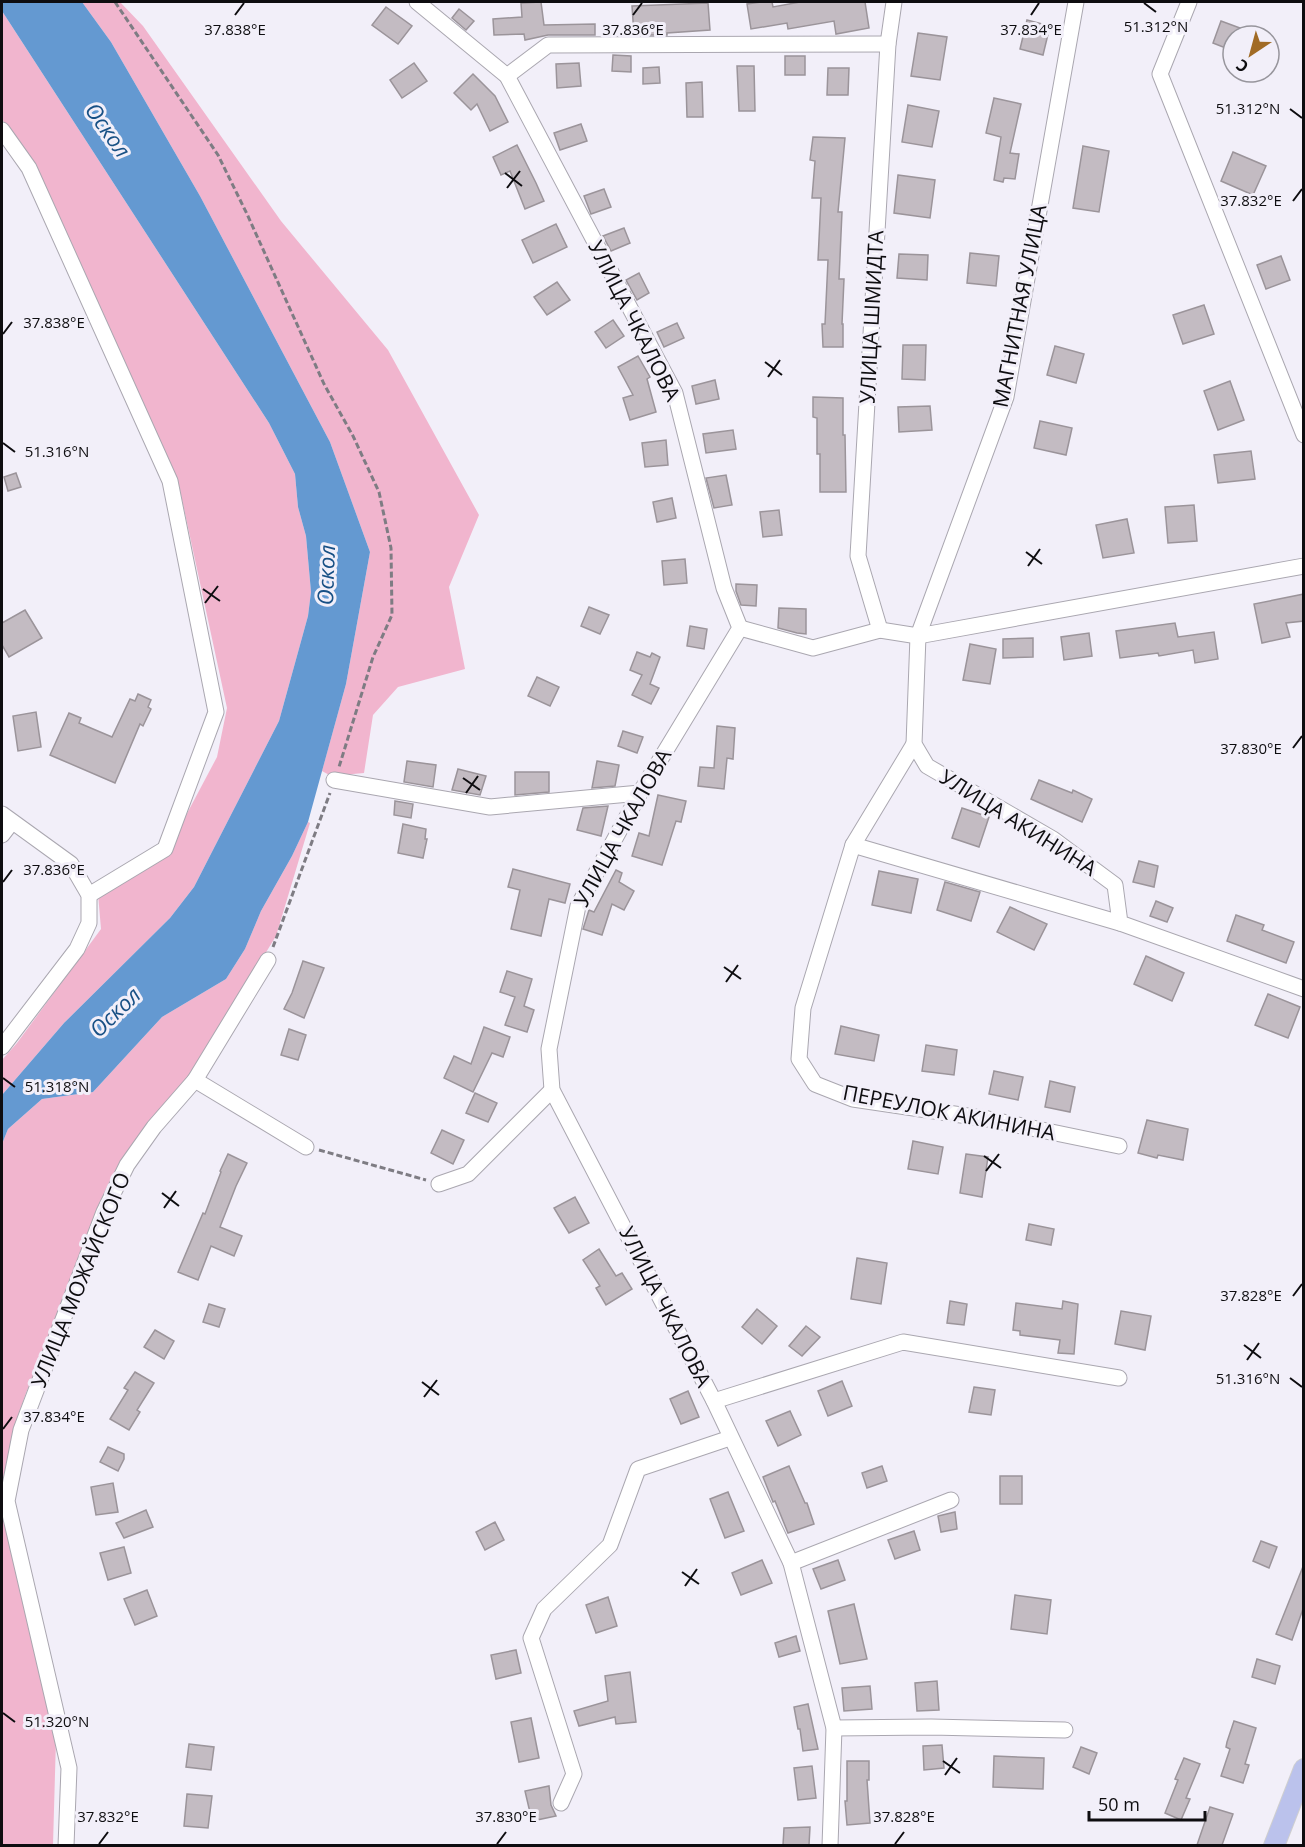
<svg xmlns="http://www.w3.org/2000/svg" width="1305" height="1847" font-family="'Open Sans',sans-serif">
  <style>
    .green { fill: #f1b5ce }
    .water { fill: #6499d1 }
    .building { fill: #c3bbc2; stroke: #9b949a; stroke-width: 1.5 }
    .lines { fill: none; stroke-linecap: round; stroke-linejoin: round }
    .minor-casing { stroke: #aaa7b0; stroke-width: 17 }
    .major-casing { stroke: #cfcfcf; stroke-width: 22 }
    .path { stroke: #7e7c83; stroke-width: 3; stroke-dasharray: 6 3; stroke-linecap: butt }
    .minor { stroke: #fff; stroke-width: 15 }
    .major { stroke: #bbc2ec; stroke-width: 20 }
    .ticks { fill: none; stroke: #0e0d10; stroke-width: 2 }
    .labels { text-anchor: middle; stroke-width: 6; stroke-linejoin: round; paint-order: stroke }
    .street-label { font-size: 21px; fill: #0e0d10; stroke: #f2eff9 }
    .water-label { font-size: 22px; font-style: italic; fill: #185085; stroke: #f2eff9 }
    .ticks-label { font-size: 15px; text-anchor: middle; fill: #0e0d10; stroke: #f2eff9; stroke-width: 6; stroke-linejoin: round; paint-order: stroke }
  </style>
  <rect width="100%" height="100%" fill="#f2eff9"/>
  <g class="green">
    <polygon points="82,2 120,2 143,26 281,221 388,350 479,515 449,587 465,669 398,687 373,715 364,773 331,776 322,771 346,684 370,552 330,442 200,196 111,42"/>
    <polygon points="2,11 269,423 295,474 298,507 306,536 311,592 308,616 279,721 194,887 170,918 64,1023 2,1095 2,1060 17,1043 101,929 98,894 166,853 217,757 227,708 178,481 33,162 2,119"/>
    <polygon points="308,822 310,823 276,936 193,1072 118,1167 26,1393 14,1427 2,1502 56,1739 53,1845 2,1846 2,1144 8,1129 42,1099 93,1092 162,1017 226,979 245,949 261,911 292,856"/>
  </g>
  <polygon class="water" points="2,2 82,2 111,42 200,196 330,442 370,552 346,684 308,822 292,856 261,911 245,949 226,979 162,1017 93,1092 42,1099 8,1129 2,1144 2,1095 64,1023 170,918 194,887 279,721 308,616 311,592 306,536 298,507 295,474 269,423 2,11"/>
  <g class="building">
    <polygon points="541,2 544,25 595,24 595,35 548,35 525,40 524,34 494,35 493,19 522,17 521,3"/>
    <polygon points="761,2 772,2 773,7 800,2 865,2 869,28 836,34 834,21 788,29 787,23 751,29 747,4"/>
    <polygon points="708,3 710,30 667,33 667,35 634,35 632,6"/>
    <polygon points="386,7 412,26 398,44 372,25"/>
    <polygon points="459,9 474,21 466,30 452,18"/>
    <polygon points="1027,20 1050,26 1043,55 1020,49"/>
    <polygon points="1221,21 1259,35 1259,36 1233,36 1233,51 1213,43"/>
    <polygon points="918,33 947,37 940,80 911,76"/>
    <polygon points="613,55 631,56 631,72 612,71"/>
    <rect x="785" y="56" width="20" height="19"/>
    <polygon points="414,63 427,81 402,98 390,80"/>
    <polygon points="579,63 581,86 557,88 556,64"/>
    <polygon points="737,66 754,66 755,111 739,111"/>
    <polygon points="659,67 660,83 643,84 643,68"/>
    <polygon points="828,68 849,68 848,95 827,95"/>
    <polygon points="473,74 495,96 508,122 490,131 477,104 471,110 454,93"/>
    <polygon points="702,82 703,117 687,117 686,83"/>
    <polygon points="994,98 1021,104 1010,153 1019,154 1015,179 1004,178 1003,182 994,180 1001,137 986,133"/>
    <polygon points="908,105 939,111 932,147 902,142"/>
    <polygon points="581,124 587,141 560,150 554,133"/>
    <polygon points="813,137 845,138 838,212 842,212 839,279 844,279 842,324 843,324 843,347 823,347 822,324 825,324 828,260 818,260 821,198 812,198 815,161 810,160"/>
    <polygon points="517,145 536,183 544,201 525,209 510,171 501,175 493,157"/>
    <polygon points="1083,146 1109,151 1099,212 1073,208"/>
    <polygon points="1233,152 1266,166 1253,195 1221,181"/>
    <polygon points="898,175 935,180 930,218 894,213"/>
    <polygon points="604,189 611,207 591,214 584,196"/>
    <polygon points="556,224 567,247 533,263 522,240"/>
    <polygon points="624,228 630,243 611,251 603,236"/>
    <polygon points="970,253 999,256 996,286 967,283"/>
    <polygon points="899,254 928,255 927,280 897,278"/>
    <polygon points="1281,256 1290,280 1266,289 1257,265"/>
    <polygon points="639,273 649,293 637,300 626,280"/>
    <polygon points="557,282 570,300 547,315 534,297"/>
    <polygon points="1204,305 1214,334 1183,344 1173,315"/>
    <polygon points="613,320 624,336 606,348 595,332"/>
    <polygon points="677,323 684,338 664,347 657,332"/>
    <polygon points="903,345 926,345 925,380 902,379"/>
    <polygon points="1055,346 1084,354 1076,383 1047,375"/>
    <polygon points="638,356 650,377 647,379 656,412 630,420 623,398 633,395 618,367"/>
    <polygon points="715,380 719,399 696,404 692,386"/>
    <polygon points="1230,381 1244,420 1218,430 1204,391"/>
    <polygon points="813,397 843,398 843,435 845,435 846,492 820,492 820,454 817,454 817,418 813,417"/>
    <polygon points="930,406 932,430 899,432 898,407"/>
    <polygon points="1040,421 1072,428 1066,455 1034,448"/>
    <polygon points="733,430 736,449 706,453 703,434"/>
    <polygon points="666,440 668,465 645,467 642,443"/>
    <polygon points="1251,451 1255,479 1218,483 1214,455"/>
    <polygon points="16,473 21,487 8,491 4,477"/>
    <polygon points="726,475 732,505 714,508 706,478"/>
    <polygon points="672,498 676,518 657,522 653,502"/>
    <polygon points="1194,505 1197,541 1168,543 1165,507"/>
    <polygon points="779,510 782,535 763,537 760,512"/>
    <polygon points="1127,519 1134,553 1103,558 1096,525"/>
    <polygon points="685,559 687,583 664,585 662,561"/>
    <polygon points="736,584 757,585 756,606 741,605 736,591"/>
    <polygon points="1304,594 1304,621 1286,623 1290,637 1262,643 1254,604"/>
    <polygon points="589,607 609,615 600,634 581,626"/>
    <polygon points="779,608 806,609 806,634 797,633 778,628"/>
    <polygon points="25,610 42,638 9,657 2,645 2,623"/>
    <polygon points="1175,623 1178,637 1214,632 1218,659 1195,663 1193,650 1159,656 1158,653 1120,658 1116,631"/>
    <polygon points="690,626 707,629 704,649 687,646"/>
    <polygon points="1089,633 1092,656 1064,660 1061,637"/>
    <polygon points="1033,638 1033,657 1003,658 1003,639"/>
    <polygon points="970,644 996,649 990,684 963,680"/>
    <polygon points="637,652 650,657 652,653 660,657 650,684 659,688 651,704 632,695 642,675 630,670"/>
    <polygon points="537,677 559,687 550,706 528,696"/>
    <polygon points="138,694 151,700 148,707 151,709 143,726 140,724 115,783 50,755 69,713 81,718 79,723 112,737 130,699 135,701"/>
    <polygon points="36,712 41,747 18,751 13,716"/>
    <polygon points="717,726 735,728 733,759 727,758 724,789 698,786 700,767 714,768"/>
    <polygon points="623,731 643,737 637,753 618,746"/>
    <polygon points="407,761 436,765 433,787 404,782"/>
    <polygon points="597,761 619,765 615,786 592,788"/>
    <polygon points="458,769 486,776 480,795 452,790"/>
    <polygon points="515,772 549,772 549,792 515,795"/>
    <polygon points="1039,780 1072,793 1073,790 1092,799 1082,822 1031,799"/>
    <polygon points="658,795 686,801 681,822 676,821 662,865 632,856 639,833 649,836"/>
    <polygon points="395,801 413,804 411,818 394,815"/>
    <polygon points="608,806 601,836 577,830 583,808"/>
    <polygon points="962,808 989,817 979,847 952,838"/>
    <polygon points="403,824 426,829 425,839 427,839 423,858 398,853"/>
    <polygon points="1139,861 1158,866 1154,887 1133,882"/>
    <polygon points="513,869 570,884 565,903 549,899 541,936 511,929 520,890 508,887"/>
    <polygon points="616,870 622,873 619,882 634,891 624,910 612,904 602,935 583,929 589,910 594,912"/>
    <polygon points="879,871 918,879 911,913 872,905"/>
    <polygon points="945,882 980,892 971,921 937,910"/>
    <polygon points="1156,901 1173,908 1167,922 1150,916"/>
    <polygon points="1010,907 1047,924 1034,950 997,932"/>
    <polygon points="1236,915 1264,925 1262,930 1294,942 1286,963 1227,941"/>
    <polygon points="1146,956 1184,973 1172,1001 1134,984"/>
    <polygon points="303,961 324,968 304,1018 284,1009 292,993"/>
    <polygon points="507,971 532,979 524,1006 534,1010 527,1032 505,1025 515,997 500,992"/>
    <polygon points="1268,994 1300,1007 1288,1038 1255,1025"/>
    <polygon points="841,1026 879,1035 874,1061 835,1054"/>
    <polygon points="484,1027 510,1037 503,1057 492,1053 473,1092 444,1078 454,1056 471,1064"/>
    <polygon points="289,1029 306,1035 298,1060 281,1055"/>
    <polygon points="926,1045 957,1050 954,1075 922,1071"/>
    <polygon points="994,1071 1023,1077 1018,1100 989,1094"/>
    <polygon points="1050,1081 1075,1087 1070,1112 1045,1107"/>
    <polygon points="475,1093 497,1103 488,1122 466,1113"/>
    <polygon points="1147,1120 1188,1129 1183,1160 1158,1155 1157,1158 1138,1153"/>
    <polygon points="442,1130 464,1140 453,1164 431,1153"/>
    <polygon points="913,1141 943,1147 938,1174 908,1169"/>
    <polygon points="228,1154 247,1163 236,1186 220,1227 242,1236 234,1256 211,1246 198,1280 178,1272 203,1213 205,1214 221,1172 220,1171"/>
    <polygon points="966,1154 988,1157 982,1197 960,1193"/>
    <polygon points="575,1197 589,1223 569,1233 554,1208"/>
    <polygon points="1029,1224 1054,1229 1051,1245 1026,1240"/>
    <polygon points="599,1249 616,1276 622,1273 632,1289 606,1305 596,1288 600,1286 583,1260"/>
    <polygon points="857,1258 887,1263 881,1304 851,1299"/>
    <polygon points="950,1301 967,1304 964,1325 947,1323"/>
    <polygon points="1063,1301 1078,1304 1074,1354 1058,1353 1060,1340 1020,1335 1020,1331 1013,1330 1016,1303 1062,1309"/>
    <polygon points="209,1304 225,1309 219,1327 203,1322"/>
    <polygon points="757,1309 777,1326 762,1344 742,1327"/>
    <polygon points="1121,1311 1151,1316 1145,1350 1115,1344"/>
    <polygon points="806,1326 820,1337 802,1356 789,1346"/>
    <polygon points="155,1330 174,1341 164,1359 144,1347"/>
    <polygon points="135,1372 154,1383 137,1410 140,1412 129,1430 110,1419 128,1390 124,1388"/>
    <polygon points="842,1381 852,1406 828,1416 818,1391"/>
    <polygon points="974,1387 995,1390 991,1415 969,1412"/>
    <polygon points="688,1391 699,1417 681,1424 670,1399"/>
    <polygon points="790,1411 801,1435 778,1446 766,1421"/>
    <polygon points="108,1447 124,1454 124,1459 118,1471 100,1462"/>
    <polygon points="789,1466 805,1503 807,1503 814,1524 788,1533 775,1501 773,1502 763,1477"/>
    <polygon points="882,1466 887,1481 867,1488 862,1473"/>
    <rect x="1000" y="1476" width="22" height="28"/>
    <polygon points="113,1483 118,1512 96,1515 91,1487"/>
    <polygon points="728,1492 744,1531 725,1538 710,1499"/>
    <polygon points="146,1510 153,1527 124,1538 116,1523"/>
    <polygon points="955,1512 957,1529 941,1532 938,1516"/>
    <polygon points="495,1522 504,1540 485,1550 476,1532"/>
    <polygon points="914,1531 920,1550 895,1559 888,1540"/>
    <polygon points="1261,1541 1277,1547 1269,1568 1253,1561"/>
    <polygon points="124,1547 131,1573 108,1580 100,1553"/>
    <polygon points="762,1560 772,1583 741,1595 732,1573"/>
    <polygon points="838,1560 845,1580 821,1589 813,1569"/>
    <polygon points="1304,1564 1304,1606 1292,1640 1276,1634"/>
    <polygon points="147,1590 157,1616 135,1625 124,1599"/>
    <polygon points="1015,1595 1051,1600 1047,1634 1011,1629"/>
    <polygon points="608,1597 617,1626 596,1633 586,1605"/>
    <polygon points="854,1604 867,1659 840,1664 828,1611"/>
    <polygon points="796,1636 800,1651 779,1657 775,1643"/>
    <polygon points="516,1650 521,1673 496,1679 491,1655"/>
    <polygon points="1257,1659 1280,1666 1275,1684 1252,1677"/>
    <polygon points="630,1672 636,1722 616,1724 615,1717 579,1726 574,1711 608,1701 605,1676"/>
    <polygon points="937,1681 939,1710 917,1711 915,1683"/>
    <polygon points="870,1686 872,1709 844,1711 842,1688"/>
    <polygon points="808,1704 818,1749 803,1751 800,1729 798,1729 794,1707"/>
    <polygon points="531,1718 539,1758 519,1762 511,1722"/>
    <polygon points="1234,1721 1256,1728 1245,1764 1249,1765 1243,1783 1221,1776 1230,1749 1226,1747 1227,1742"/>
    <polygon points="189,1744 214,1747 211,1770 186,1767"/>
    <polygon points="942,1745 944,1768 924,1770 923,1746"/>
    <polygon points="1081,1747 1097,1753 1089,1774 1073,1767"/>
    <polygon points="994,1756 1044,1758 1043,1789 993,1787"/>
    <polygon points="1184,1758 1200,1764 1186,1798 1190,1799 1181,1820 1165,1813 1178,1780 1175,1779"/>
    <polygon points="847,1761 869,1761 869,1780 867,1780 870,1823 847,1825 845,1801 847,1801"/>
    <polygon points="812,1766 816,1798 798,1800 794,1768"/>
    <polygon points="549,1786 551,1805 556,1816 532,1821 525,1791"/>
    <polygon points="187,1794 212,1796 208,1828 184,1826"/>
    <polygon points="1210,1807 1233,1814 1222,1845 1197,1845"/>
    <polygon points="810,1827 809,1845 783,1845 784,1828"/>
  </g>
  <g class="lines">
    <defs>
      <g id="minor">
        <polyline points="417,2 507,76 675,393 724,588 740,628 640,793 578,906 549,1049 552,1090 714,1401 791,1563 834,1728 830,1846"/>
        <polyline points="1076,2 1006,397 918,636 914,744 927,766 1053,839 1115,885 1120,923 1304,989"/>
        <polyline points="1189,2 1160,74 1304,435"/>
        <polyline points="507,76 548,45 888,44"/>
        <polyline points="2,130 29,168 170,481 216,712 165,849 89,895"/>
        <polyline points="740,628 813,648 880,630 918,636 1304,566"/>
        <polyline points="880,630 858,556 888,44 894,2"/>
        <polyline points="914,744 853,845 803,1008 799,1059 815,1084 853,1099 988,1119 1119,1146"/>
        <polyline points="334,780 490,807 640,793"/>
        <polyline points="2,814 71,864 89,895 89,923 77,949 2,1047"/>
        <polyline points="2,835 12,822"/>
        <polyline points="853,845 1120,923"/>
        <polyline points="195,1080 306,1147"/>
        <polyline points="439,1184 468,1174 552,1090"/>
        <polyline points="714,1401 903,1342 1119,1378"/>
        <polyline points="791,1563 951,1500"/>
        <polyline points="834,1728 931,1727 1065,1730"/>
        <polyline points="561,1803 574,1774 531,1638 544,1609 610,1545 638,1469 730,1438"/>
        <polyline points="66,1846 69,1768 7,1501 21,1430 104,1212 127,1165 154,1127 195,1080 268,960"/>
      </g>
      <polyline id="major" points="1274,1846 1304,1769"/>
    </defs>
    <use href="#minor" class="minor-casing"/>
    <use href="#major" class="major-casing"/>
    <g class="path">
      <polyline points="115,2 218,155 247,214 324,384 353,436 379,492 391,548 392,615 373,657 339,767"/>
      <polyline points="273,947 330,793"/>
      <polyline points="319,1150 426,1180"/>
    </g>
    <use href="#minor" class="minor"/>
    <use href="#major" class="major"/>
  </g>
  <path class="ticks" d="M1144 3 1156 12M235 15 244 3M633 15 642 3M1031 15 1039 3M1290 109 1302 118M505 173 522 186M507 188 520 171M1293 201 1302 189M3 334 12 322M765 362 782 375M768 377 780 360M3 443 15 452M1026 552 1042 564M1028 566 1040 549M203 589 220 601M205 603 218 586M1293 748 1302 736M463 778 480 790M466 793 478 776M3 882 12 870M724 967 741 979M726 982 738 965M3 1078 15 1087M984 1156 1001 1168M986 1171 999 1154M162 1193 179 1206M164 1208 176 1191M1293 1296 1302 1284M1244 1345 1261 1358M1247 1360 1259 1343M1290 1378 1302 1387M422 1382 439 1395M424 1397 437 1380M3 1429 12 1417M682 1572 699 1584M685 1586 697 1569M3 1713 15 1722M943 1761 960 1773M945 1775 957 1758M99 1844 108 1832M497 1844 506 1832M895 1844 904 1832"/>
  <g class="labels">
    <g class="street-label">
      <text transform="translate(1020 306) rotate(-79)" y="7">МАГНИТНАЯ УЛИЦА</text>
      <text transform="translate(872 317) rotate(-87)" y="7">УЛИЦА ШМИДТА</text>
      <text transform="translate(634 321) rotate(63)" y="7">УЛИЦА ЧКАЛОВА</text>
      <text transform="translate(1018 823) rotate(32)" y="7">УЛИЦА АКИНИНА</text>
      <text transform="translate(623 828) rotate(-61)" y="7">УЛИЦА ЧКАЛОВА</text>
      <text transform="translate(949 1113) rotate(11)" y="7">ПЕРЕУЛОК АКИНИНА</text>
      <text transform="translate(81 1280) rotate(-68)" y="7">УЛИЦА МОЖАЙСКОГО</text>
      <text transform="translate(665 1307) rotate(63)" y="7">УЛИЦА ЧКАЛОВА</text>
    </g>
    <g class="water-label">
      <text transform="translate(108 130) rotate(55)" y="8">Оскол</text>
      <text transform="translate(326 575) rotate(-88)" y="8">Оскол</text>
      <text transform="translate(115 1012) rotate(-44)" y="8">Оскол</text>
    </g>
  </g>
  <g class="ticks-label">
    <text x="1156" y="32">51.312°N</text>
    <text x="235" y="35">37.838°E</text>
    <text x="633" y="35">37.836°E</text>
    <text x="1031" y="35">37.834°E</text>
    <text x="1248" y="114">51.312°N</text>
    <text x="1251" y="206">37.832°E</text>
    <text x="54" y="328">37.838°E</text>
    <text x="57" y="457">51.316°N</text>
    <text x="1251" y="754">37.830°E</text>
    <text x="54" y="875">37.836°E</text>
    <text x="57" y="1092">51.318°N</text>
    <text x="1251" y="1301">37.828°E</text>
    <text x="1248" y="1384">51.316°N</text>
    <text x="54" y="1422">37.834°E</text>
    <text x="57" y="1727">51.320°N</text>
    <text x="108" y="1822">37.832°E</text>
    <text x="506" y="1822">37.830°E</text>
    <text x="904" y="1822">37.828°E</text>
  </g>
  <rect width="1305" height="1847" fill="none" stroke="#0e0d10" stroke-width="6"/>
  <g transform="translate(1251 54) rotate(216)"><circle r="28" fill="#f2eff9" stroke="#97959c" stroke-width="1.5"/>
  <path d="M0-4.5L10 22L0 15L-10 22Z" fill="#a16b25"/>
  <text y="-9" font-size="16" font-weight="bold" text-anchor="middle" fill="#0e0d10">С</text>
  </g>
  <path d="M1089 1811v9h116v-9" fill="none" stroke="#0e0d10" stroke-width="3"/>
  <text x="1098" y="1811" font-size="18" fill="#0e0d10" stroke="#f2eff9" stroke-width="4.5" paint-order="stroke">50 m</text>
</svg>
